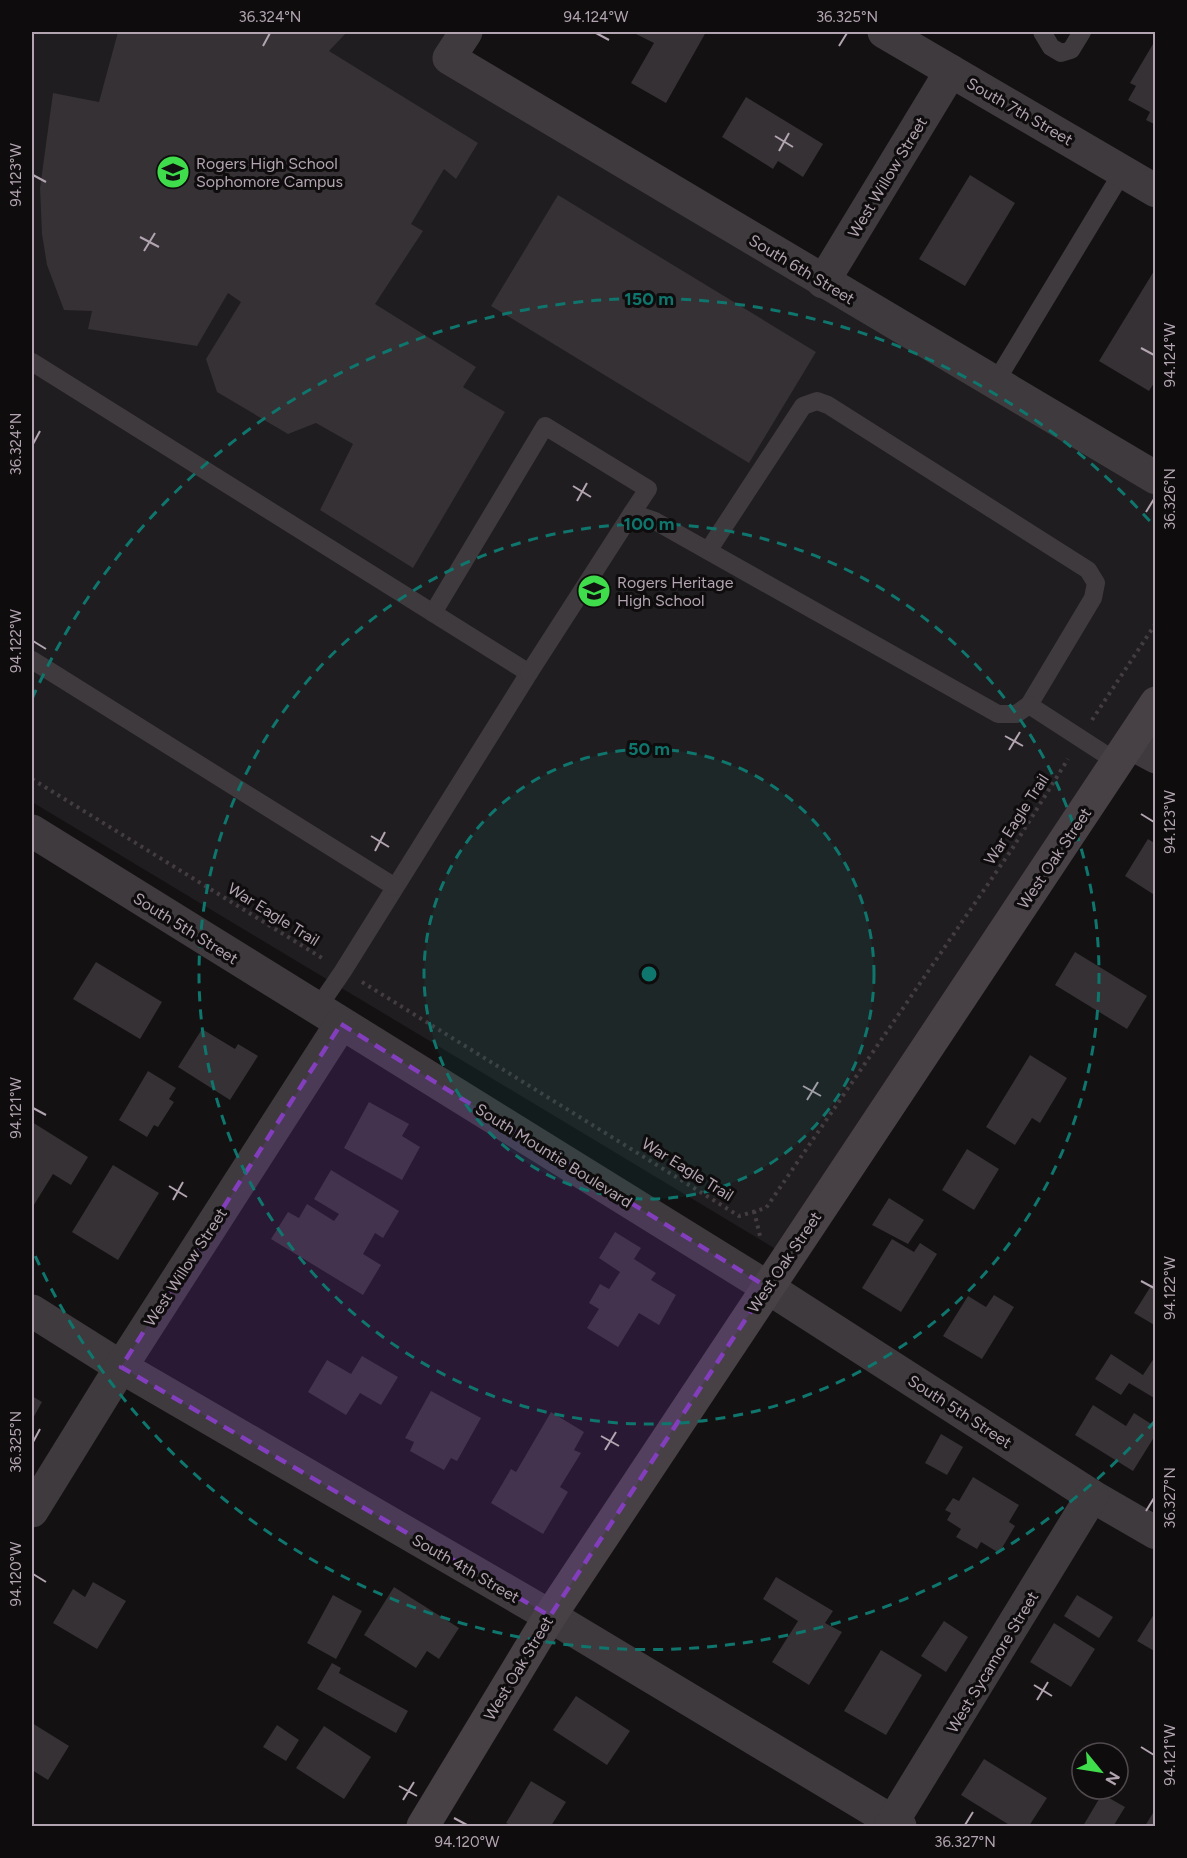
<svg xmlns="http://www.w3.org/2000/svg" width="1187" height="1858" font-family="Figtree,sans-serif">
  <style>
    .built { fill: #1f1d1f }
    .building { fill: #353134 }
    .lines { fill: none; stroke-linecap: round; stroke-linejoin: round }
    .path { stroke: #433d42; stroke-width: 4; stroke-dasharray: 3 4.5; stroke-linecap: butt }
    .lane { stroke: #3e3a3d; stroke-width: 18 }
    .street { stroke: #3e3a3d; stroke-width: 33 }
    .secondary { stroke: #474146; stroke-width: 33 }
    .marked { fill: #833ebd; fill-opacity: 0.2; stroke: #833ebd; stroke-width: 4.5; stroke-dasharray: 12 8; stroke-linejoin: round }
    .ticks { fill: none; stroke: #b2a4b0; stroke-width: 2 }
    .ring { fill: none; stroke: #0f766e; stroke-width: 3; stroke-dasharray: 10 8 }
    .labels { text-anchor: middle; stroke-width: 6; stroke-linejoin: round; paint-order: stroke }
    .street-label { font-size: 16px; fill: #b2a4b0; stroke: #0e0c0d }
    .poi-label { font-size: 16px; fill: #b2a4b0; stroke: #0e0c0d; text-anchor: start }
    .centre { fill: #0f766e; stroke: #0e0c0d; stroke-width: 3 }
    .ring-label { font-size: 18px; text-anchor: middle; font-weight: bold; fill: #0f766e; stroke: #0e0c0d; stroke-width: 6; stroke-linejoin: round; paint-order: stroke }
    .neatline { fill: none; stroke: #b2a4b0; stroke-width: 2 }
    .ticks-label { font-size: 15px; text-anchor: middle; fill: #b2a4b0 }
  </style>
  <rect width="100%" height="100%" fill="#131112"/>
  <polygon class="built" points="32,32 461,32 449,58 1155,478 1155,703 789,1257 32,802"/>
  <g class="building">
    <polygon points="118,32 347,32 329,51 478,143 456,179 444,169 411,224 423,231 375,304 476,367 463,387 505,412 413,568 320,510 353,444 316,423 288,434 217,392 206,359 241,302 228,293 197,346 88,329 92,311 64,310 47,265 42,234 40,188 53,93 99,102"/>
    <polygon points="632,32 706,32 666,103 631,83 654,43"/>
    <polygon points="1156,39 1156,125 1146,120 1150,112 1128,100 1136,86 1130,83"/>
    <polygon points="746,97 823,144 803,177 778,161 773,169 722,137"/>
    <polygon points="970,175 1015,203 965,286 919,259"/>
    <polygon points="558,195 816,352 749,463 491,306"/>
    <polygon points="1154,271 1156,272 1156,380 1149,391 1099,361"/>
    <polygon points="1148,839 1156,844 1156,896 1125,876"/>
    <polygon points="1075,952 1147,996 1127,1029 1055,985"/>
    <polygon points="96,962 162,1002 140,1039 73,999"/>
    <polygon points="202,1029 235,1049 238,1044 258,1056 230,1100 178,1067"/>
    <polygon points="1030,1055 1067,1078 1040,1123 1032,1118 1015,1145 986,1127"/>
    <polygon points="148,1071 176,1088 169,1099 174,1102 158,1127 154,1125 147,1137 119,1120"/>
    <polygon points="369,1102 409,1124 402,1136 420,1147 402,1180 344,1148"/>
    <polygon points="32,1122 88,1157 71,1185 53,1174 32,1208"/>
    <polygon points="967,1149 999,1169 974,1210 942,1190"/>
    <polygon points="113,1165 159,1193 118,1260 72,1232"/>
    <polygon points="331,1170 399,1211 383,1238 375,1233 363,1254 381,1265 363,1295 271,1239 288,1212 299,1218 307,1204 334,1221 339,1214 314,1199"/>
    <polygon points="889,1198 924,1220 908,1244 872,1225"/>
    <polygon points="615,1232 641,1248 634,1259 656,1273 651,1280 676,1295 659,1325 639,1313 618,1347 587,1328 599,1309 589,1303 600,1284 609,1289 620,1272 599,1258"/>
    <polygon points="892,1239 914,1252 920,1243 937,1254 901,1312 862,1288"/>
    <polygon points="1156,1278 1156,1326 1134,1313"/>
    <polygon points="994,1295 1014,1307 982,1359 943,1336 968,1296 986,1307"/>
    <polygon points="1111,1354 1143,1375 1156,1355 1156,1399 1129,1383 1121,1395 1095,1379"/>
    <polygon points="362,1356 398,1377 381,1405 360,1393 346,1415 308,1392 327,1360 351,1374"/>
    <polygon points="431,1391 481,1418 457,1461 451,1458 444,1470 410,1451 414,1442 405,1438"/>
    <polygon points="32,1396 42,1402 32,1420"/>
    <polygon points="1093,1405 1126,1426 1134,1413 1156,1427 1156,1434 1133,1471 1075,1435"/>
    <polygon points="551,1412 584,1432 574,1450 581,1453 560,1487 568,1492 543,1534 491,1503 511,1469 516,1472"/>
    <polygon points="941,1434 963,1447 947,1475 925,1463"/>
    <polygon points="973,1477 1019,1505 1009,1522 1015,1526 999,1553 981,1542 977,1549 956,1537 961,1529 947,1520 951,1513 945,1510 953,1498 959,1501"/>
    <polygon points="776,1577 833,1611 825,1623 842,1632 809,1685 772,1662 798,1621 763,1599"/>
    <polygon points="93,1582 126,1601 97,1649 53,1623 73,1589 85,1597"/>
    <polygon points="394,1587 459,1628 439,1659 427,1651 416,1668 364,1635"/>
    <polygon points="333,1595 362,1611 336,1659 307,1643"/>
    <polygon points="1077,1595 1113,1617 1099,1638 1064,1616"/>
    <polygon points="1156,1611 1156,1652 1137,1641"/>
    <polygon points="944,1621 968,1637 946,1672 921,1656"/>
    <polygon points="1054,1623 1095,1649 1071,1687 1030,1662"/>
    <polygon points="881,1650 922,1675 886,1735 844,1711"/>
    <polygon points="332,1663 341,1668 339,1673 408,1711 396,1733 317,1689"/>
    <polygon points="576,1696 630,1731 607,1765 553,1730"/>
    <polygon points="32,1723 69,1746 48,1780 32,1770"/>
    <polygon points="277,1725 299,1740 286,1761 263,1747"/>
    <polygon points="324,1726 371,1757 344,1799 296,1768"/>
    <polygon points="984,1759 1047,1798 1029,1826 1011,1826 961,1795"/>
    <polygon points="531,1781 566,1802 551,1826 512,1826 506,1823"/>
    <polygon points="1102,1794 1125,1807 1114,1825 1117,1826 1083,1826"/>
    <polygon points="1156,1808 1156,1826 1145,1826"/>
  </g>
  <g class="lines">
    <g class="path">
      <polyline points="1092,720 1156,623"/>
      <polyline points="32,779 322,958"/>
      <polyline points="362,982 739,1216 766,1208 1012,849 1068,759"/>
      <polyline points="754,1211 761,1240"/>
    </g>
    <g class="lane">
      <polyline points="1042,32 1051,47 1061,53 1071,50 1082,32"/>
      <polyline points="32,362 529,673 343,971 317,1009"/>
      <polyline points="995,383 1123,171"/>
      <polyline points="433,613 545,426 648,489 632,513"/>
      <polyline points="32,660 395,887"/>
      <polyline points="529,673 632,513 655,521 998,714 1016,714 1029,705 1093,598 1096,583 1088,570 828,405 817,401 803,406 708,551"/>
      <polyline points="1029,705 1117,762"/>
    </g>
    <g class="street">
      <polyline points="466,32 449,58 1156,478"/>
      <polyline points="884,32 1156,191"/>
      <polyline points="823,282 951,71"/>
      <polyline points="1130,743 1156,757"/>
      <polyline points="32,831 767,1287 1092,1496 1156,1533"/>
      <polyline points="32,1311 121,1367 550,1616 900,1826"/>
      <polyline points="32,1511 121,1367 341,1024"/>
      <polyline points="890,1826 1092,1496"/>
    </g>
    <polyline class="secondary" points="423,1826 550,1616 1156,703"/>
  </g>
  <path class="marked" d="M341 1024 767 1287 550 1616 121 1367Z"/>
  <path class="ticks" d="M596 33 609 40M263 46 270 33M839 46 847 33M775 136 793 147M779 151 789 133M33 175 46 182M140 237 159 247M144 251 155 233M1141 348 1154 355M33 444 40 431M573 486 591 497M577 501 587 483M1146 512 1154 499M33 641 46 649M1005 736 1023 746M1009 750 1020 732M1141 814 1154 822M371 836 389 847M375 851 385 832M803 1086 821 1096M807 1100 818 1082M33 1108 46 1115M169 1186 187 1197M173 1200 183 1182M1141 1281 1154 1288M601 1436 619 1446M33 1442 40 1429M605 1450 616 1432M1146 1511 1154 1498M33 1574 46 1582M1034 1685 1052 1696M1037 1700 1048 1682M1141 1747 1154 1755M399 1786 417 1796M403 1800 414 1782M454 1818 467 1825M965 1825 973 1812"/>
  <circle cx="649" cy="974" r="225" fill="#0f766e" fill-opacity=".12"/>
  <g class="ring">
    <circle cx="649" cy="974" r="225"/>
    <circle cx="649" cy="974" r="450"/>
    <path d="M1155 1421A675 675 0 0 1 32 1249M32 699A675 675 0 0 1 1155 527"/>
  </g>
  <defs>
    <symbol id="school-disc" viewBox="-11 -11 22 22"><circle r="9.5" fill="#3fdd4b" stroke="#0e0c0d"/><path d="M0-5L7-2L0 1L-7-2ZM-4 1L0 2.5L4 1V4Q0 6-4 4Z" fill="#111"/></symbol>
  </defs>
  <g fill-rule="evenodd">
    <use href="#school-disc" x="154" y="153" width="38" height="38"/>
    <use href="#school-disc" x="575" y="572" width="38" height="38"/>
  </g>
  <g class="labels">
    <g class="street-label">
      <text transform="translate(1020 111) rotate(30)" y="6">South 7th Street</text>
      <text transform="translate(887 177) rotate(-59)" y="6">West Willow Street</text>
      <text transform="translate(802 269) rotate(31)" y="6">South 6th Street</text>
      <text transform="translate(1016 819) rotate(-57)" y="6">War Eagle Trail</text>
      <text transform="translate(1054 858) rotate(-56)" y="6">West Oak Street</text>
      <text transform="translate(274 914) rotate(32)" y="6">War Eagle Trail</text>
      <text transform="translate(186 928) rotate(32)" y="6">South 5th Street</text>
      <text transform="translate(554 1155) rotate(32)" y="6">South Mountie Boulevard</text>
      <text transform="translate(688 1169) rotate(32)" y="6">War Eagle Trail</text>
      <text transform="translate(784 1262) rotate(-56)" y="6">West Oak Street</text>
      <text transform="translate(185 1267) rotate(-57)" y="6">West Willow Street</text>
      <text transform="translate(960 1411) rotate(33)" y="6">South 5th Street</text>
      <text transform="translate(466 1568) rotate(30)" y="6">South 4th Street</text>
      <text transform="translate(992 1662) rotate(-59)" y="6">West Sycamore Street</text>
      <text transform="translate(518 1668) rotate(-59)" y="6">West Oak Street</text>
    </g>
    <g class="poi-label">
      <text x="196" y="169">Rogers High School<tspan x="196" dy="18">Sophomore Campus</tspan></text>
      <text x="617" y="588">Rogers Heritage<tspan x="617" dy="18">High School</tspan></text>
    </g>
  </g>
  <circle cx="649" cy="974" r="9" class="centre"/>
  <g class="ring-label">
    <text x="649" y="305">150 m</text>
    <text x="649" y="530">100 m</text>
    <text x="649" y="755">50 m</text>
  </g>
  <rect width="1187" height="1858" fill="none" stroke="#0e0c0d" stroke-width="66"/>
  <g transform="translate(1100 1771) rotate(120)"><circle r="28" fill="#0e0c0d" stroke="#50494e" stroke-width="1.5"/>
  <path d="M0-4.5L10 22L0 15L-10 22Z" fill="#3fdd4b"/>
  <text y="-9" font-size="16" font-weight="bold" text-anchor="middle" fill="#b2a4b0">N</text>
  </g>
  <rect x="33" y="33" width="1121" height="1792" class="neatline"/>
  <g class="ticks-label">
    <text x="270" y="22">36.324°N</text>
    <text x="596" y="22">94.124°W</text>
    <text x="847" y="22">36.325°N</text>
    <text transform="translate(16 175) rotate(-90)" y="5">94.123°W</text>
    <text transform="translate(1170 355) rotate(-90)" y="5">94.124°W</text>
    <text transform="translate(16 444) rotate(-90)" y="5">36.324°N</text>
    <text transform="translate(1170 499) rotate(-90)" y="5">36.326°N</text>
    <text transform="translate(16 641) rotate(-90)" y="5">94.122°W</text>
    <text transform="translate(1170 822) rotate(-90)" y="5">94.123°W</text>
    <text transform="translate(16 1108) rotate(-90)" y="5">94.121°W</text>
    <text transform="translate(1170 1288) rotate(-90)" y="5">94.122°W</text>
    <text transform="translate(16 1442) rotate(-90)" y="5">36.325°N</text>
    <text transform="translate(1170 1498) rotate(-90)" y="5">36.327°N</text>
    <text transform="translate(16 1574) rotate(-90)" y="5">94.120°W</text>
    <text transform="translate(1170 1755) rotate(-90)" y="5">94.121°W</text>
    <text x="467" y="1847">94.120°W</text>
    <text x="965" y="1847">36.327°N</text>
  </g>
</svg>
